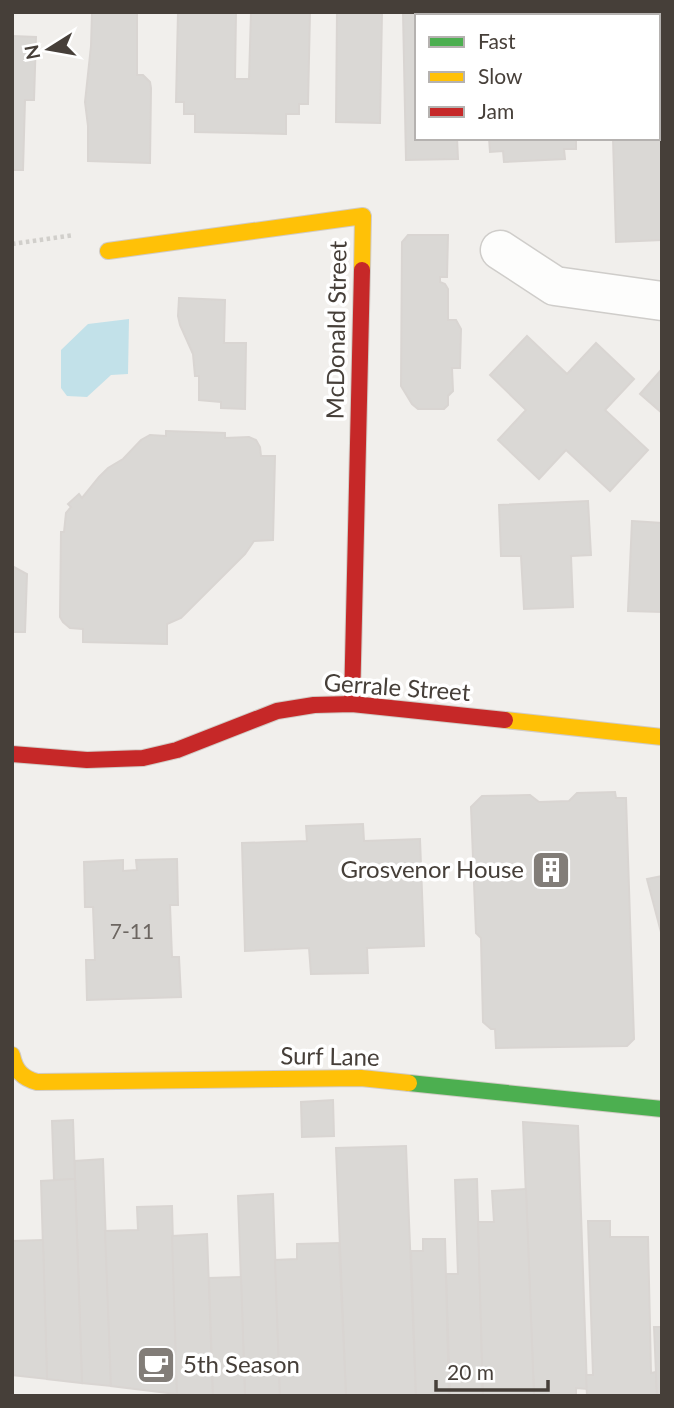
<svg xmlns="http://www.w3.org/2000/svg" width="674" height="1408" font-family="Lato,sans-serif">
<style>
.water{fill:#c2e1e9}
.building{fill:#dad8d5;stroke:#d9d5d2;stroke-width:2}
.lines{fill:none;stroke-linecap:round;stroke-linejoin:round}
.street-casing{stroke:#cfcdca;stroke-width:41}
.fast-casing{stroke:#d1cbc5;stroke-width:18}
.slow-casing{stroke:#d1cbc5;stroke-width:18}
.jam-casing{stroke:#d1cbc5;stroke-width:18}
.path{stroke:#d1cfcb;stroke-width:4.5;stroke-dasharray:3.5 3.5;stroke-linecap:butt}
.street{stroke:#fdfdfc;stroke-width:38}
.fast{stroke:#4caf50;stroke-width:16}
.slow{stroke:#ffc107;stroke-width:16}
.jam{stroke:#c62828;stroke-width:16}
.labels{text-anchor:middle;stroke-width:7;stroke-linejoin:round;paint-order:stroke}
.number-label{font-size:21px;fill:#6c6661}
.street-label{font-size:24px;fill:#463f39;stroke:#fff}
.poi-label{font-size:24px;fill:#463f39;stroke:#fff;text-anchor:end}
</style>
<rect width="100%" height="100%" fill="#f1efec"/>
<path class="water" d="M129 319 128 374 111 375 87 397 67 396 61 388V350L88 324Z"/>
<g class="building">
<path d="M92 12H137V75H143L150 82 151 88 150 163 88 161V126L85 102 91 46Z"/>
<path d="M178 12H236L235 79H249L251 12H310L308 104H299V114H286V134L195 132V114H184V102H176Z"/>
<path d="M337 12H382L380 123 336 122Z"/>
<path d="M403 12H455V16H417V138H457L458 159 406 160Z"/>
<path d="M12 36 36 37 34 100H25L23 170H12Z"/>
<path d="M658 106H662V240L616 242 613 138H658Z"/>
<path d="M489 138H576V149H564L565 159 504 162 503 151 490 152Z"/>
<path d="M408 235H448L447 277H440V282L445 284 448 289V320H456L461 329 460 368H452L453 391 448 396V405L444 409H418L412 404 401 386 402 242Z"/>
<path d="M179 298 225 300 224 343H246L245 409 221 408V402L199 400V376H195L193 354 180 325 178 316Z"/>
<path d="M527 336 567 374 596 343 634 379 605 410 648 450 610 491 566 450 539 479 498 440 526 410 490 375Z"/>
<path d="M662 369V413L640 394Z"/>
<path d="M166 431 225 433V438L249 437 256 440 260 447 261 456H275L273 540 254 541 245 554 181 618 167 624V644L83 642V629L70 628 63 622 60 617 61 532H64L66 513 71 507 68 504 79 494 82 498 99 477 108 468 123 459 141 440 150 435 166 436Z"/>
<path d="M588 501 591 555 571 556 573 607 524 609 521 556H501L499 505Z"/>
<path d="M632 521 662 523V612L628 611Z"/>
<path d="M12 566 27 574 25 632H12Z"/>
<path d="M615 792 616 798H626L634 1039 627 1046 496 1048 495 1029H491L483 1022 481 938 476 933 471 807 482 796 530 795 539 802 569 801 577 793Z"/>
<path d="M363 824 364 841 420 839 424 946 367 948 368 973 311 974 309 948 245 951 242 843 307 841 306 826Z"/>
<path d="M177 859 178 905H170L172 957H179L181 997 87 1000 86 960H95L93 907H85L84 862 123 860V871L137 870 136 860Z"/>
<path d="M662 876V936L647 879Z"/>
<path d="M333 1100 334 1136 302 1137 301 1102Z"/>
<path d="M73 1120 75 1179 54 1180 52 1121Z"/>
<path d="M523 1122 578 1126 587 1389 576 1388V1396H534Z"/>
<path d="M406 1146 416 1396H346L336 1148Z"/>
<path d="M103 1159 111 1386 82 1383 75 1179V1161Z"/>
<path d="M75 1179 82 1383 47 1379 41 1181Z"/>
<path d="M477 1179 483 1396H450L446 1274H458L455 1180Z"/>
<path d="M526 1189 534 1396H483L478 1222H494L492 1191Z"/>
<path d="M273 1194 280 1396H245L238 1196Z"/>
<path d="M172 1206 177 1394 111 1386 105 1231 138 1230 137 1207Z"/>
<path d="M588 1221H610V1237H648L651 1373 656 1372 657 1396H587L586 1375H593Z"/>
<path d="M207 1234 213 1396 177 1394 172 1236Z"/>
<path d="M423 1239H445L449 1396H416L411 1251H423Z"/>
<path d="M43 1240 47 1379 12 1375V1241Z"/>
<path d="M339 1243 346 1396H280L275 1260 297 1259V1244Z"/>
<path d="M241 1277 245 1396H213L209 1278Z"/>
<path d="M654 1327H662V1396H657Z"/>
</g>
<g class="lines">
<g class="street-casing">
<path id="street" d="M500 250 555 286 662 301"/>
</g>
<g class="fast-casing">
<path id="fast" d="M409 1083 662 1109"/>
</g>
<g class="slow-casing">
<g id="slow">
<path d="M108 251 363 216 362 270"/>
<path d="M505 720 662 737"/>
<path d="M12 1055C15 1070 22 1078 37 1082L361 1078 409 1083"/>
</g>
</g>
<g class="jam-casing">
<g id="jam">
<path d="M352 704 362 270"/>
<path d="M12 754 87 760 143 758 177 750 277 711 314 705 352 704 505 720"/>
</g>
</g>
<path class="path" d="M12 244 74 235"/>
<use href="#street" class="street"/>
<use href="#fast" class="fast"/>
<use href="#slow" class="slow"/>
<use href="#jam" class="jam"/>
</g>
<defs>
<g id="building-square" transform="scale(2.0125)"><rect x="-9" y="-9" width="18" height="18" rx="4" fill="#827d78" stroke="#fff"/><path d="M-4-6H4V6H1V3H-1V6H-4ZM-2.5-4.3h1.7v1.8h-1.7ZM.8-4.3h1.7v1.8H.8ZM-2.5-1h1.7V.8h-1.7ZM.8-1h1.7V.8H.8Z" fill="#fff"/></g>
<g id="cafe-square" transform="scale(2.0125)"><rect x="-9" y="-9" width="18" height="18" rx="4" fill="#827d78" stroke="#fff"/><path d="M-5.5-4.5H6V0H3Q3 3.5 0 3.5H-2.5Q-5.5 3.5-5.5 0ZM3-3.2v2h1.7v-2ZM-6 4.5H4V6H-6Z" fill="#fff"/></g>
</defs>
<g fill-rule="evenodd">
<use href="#building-square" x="551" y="870"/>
<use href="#cafe-square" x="156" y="1365"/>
</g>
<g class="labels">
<g class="number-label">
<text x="132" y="939">7-11</text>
</g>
<g class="street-label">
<text transform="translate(337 330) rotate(-89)" y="8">McDonald Street</text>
<text transform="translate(397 688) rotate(4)" y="8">Gerrale Street</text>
<text transform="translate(330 1057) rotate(1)" y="8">Surf Lane</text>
</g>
<g class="poi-label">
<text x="524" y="878">Grosvenor House</text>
<text x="183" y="1373" text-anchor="start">5th Season</text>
</g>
</g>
<rect width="674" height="1408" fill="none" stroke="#463f39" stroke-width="28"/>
<rect x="415" y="14" width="245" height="126" fill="#ffffff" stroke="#b5b2b0" stroke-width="2"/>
<rect x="429" y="37" width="35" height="10" fill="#4caf50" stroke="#b5b2b0" stroke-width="2"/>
<text x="478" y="49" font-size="21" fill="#463f39">Fast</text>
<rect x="429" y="72" width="35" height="10" fill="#ffc107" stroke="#b5b2b0" stroke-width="2"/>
<text x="478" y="84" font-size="21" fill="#463f39">Slow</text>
<rect x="429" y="107" width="35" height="10" fill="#c62828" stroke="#b5b2b0" stroke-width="2"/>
<text x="478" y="119" font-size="21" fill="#463f39">Jam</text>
<g transform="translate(49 49) rotate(259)" stroke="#ffffff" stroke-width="5" paint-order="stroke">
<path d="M0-5L12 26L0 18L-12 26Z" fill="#463f39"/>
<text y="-10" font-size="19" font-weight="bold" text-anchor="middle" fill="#463f39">N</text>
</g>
<path d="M436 1380v10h112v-10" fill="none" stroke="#463f39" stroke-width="3.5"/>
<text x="447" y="1380" font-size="21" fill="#463f39" stroke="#ffffff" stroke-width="5" paint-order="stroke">20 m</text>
</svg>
